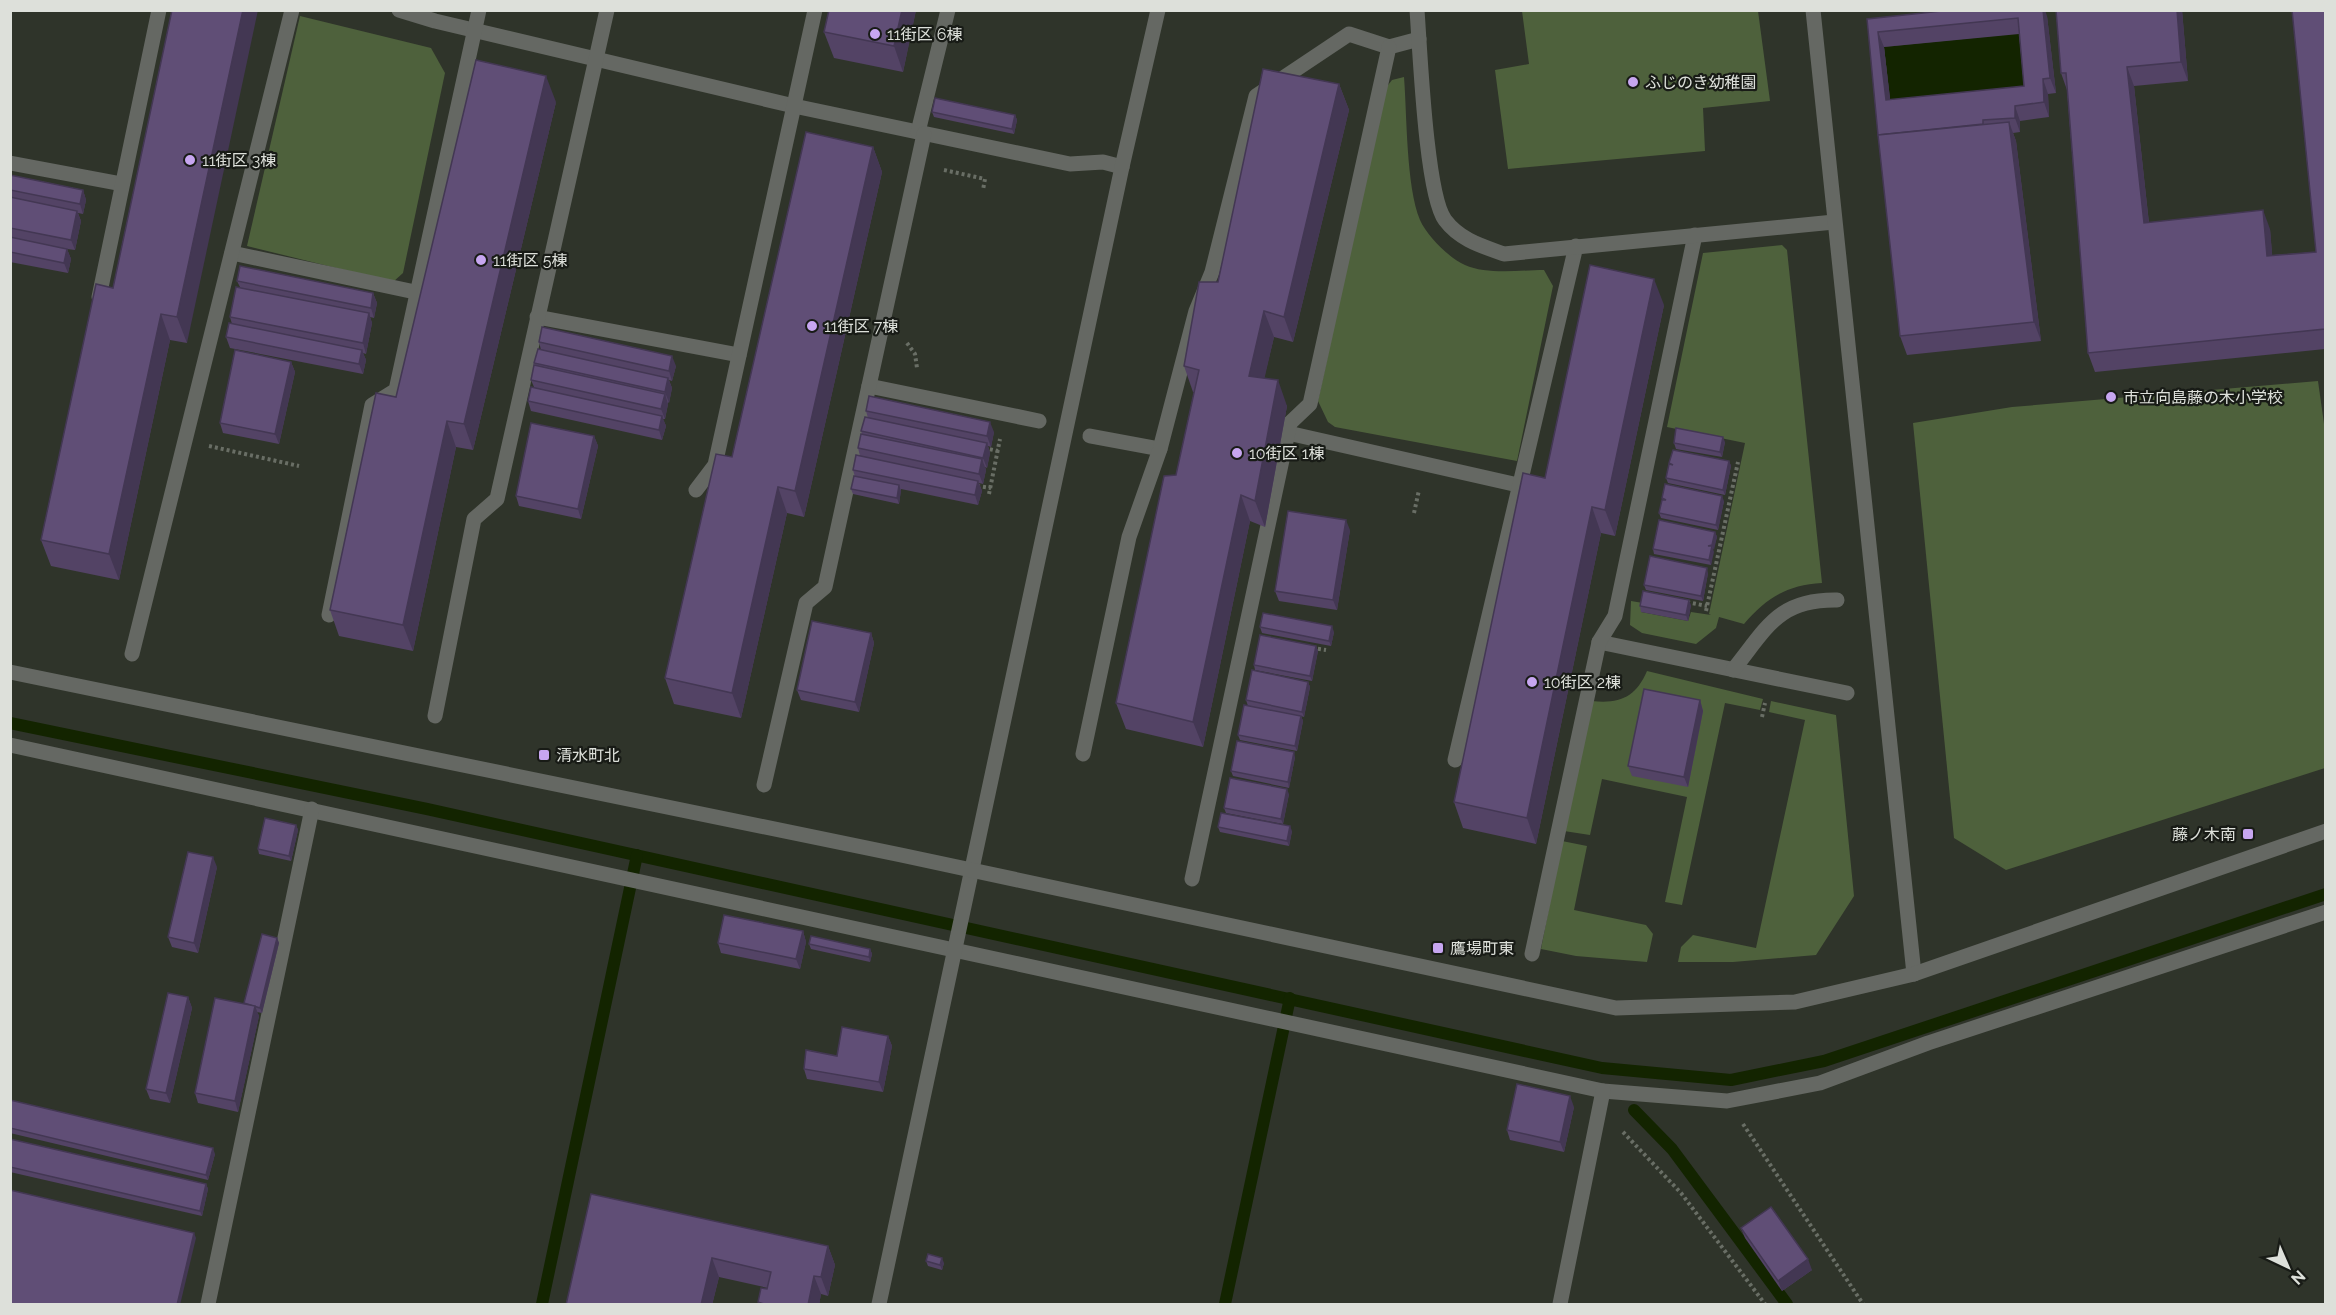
<svg xmlns="http://www.w3.org/2000/svg" width="2336" height="1315" font-family="Raleway,'Noto Sans JP',sans-serif">
<style>
.green{fill:#4e613c}
.water{fill:#132400}
.lines{fill:none;stroke-linecap:round;stroke-linejoin:round}
.stream{stroke:#132400;stroke-width:12}
.path{stroke:#696e65;stroke-width:4;stroke-dasharray:3 3;stroke-linecap:butt}
.service{stroke:#656863;stroke-width:15}
.minor{stroke:#656863;stroke-width:15}
.tertiary{stroke:#656863;stroke-width:15}
.wall{fill:#534365;fill-rule:evenodd}
.shaded-wall{fill:#433753}
.building{fill:#604e76;stroke:#433753;stroke-width:1.5;fill-rule:evenodd}
.poi-dot{fill:#c7a6f0;stroke:#181b16;stroke-width:2}
.labels{text-anchor:middle;stroke-width:4.5;stroke-linejoin:round;paint-order:stroke}
.poi-label{font-size:16px;fill:#dde0da;stroke:#181b16;text-anchor:start}
</style>
<rect width="100%" height="100%" fill="#2f342a"/>
<g class="green">
<path d="M1522 11H1758L1770 101 1703 108 1705 151 1508 169 1495 70 1529 64Z"/>
<path d="M300 16 431 48 445 73 403 273 393 282 247 246Z"/>
<path d="M1404 77C1407 115 1406 186 1420 220 1427 236 1449 258 1465 265 1487 275 1520 270 1544 270L1553 286 1517 461 1335 427 1328 422 1318 401 1385 89 1392 80Z"/>
<path d="M1782 245 1787 250 1822 583C1787 585 1766 598 1744 624L1719 617 1716 628 1696 644 1642 633 1630 625 1631 601 1643 603 1641 612 1688 621 1691 612 1711 615 1709 614 1745 443 1667 427 1703 253Z"/>
<path d="M2318 381 2326 438 2325 768 2006 870 1954 838 1913 423 2012 407Z"/>
<path d="M1647 671 1763 699 1760 710 1725 703 1682 905 1665 902 1687 797 1602 779 1590 835 1564 831 1592 701C1620 704 1636 697 1647 671Z"/>
<path d="M1771 701 1836 715 1854 896 1816 955 1733 962H1678L1681 947 1693 935 1756 948 1805 720 1769 712Z"/>
<path d="M1562 841 1587 846 1574 910 1646 925 1653 934 1647 962 1576 956 1541 949Z"/>
</g>
<path class="water" d="M2023 33 2029 101 1892 115 1884 47Z"/>
<g class="lines">
<g class="stream">
<path d="M10 723 427 809 1602 1068 1731 1080 1824 1061 2326 894"/>
<path d="M1634 1110 1672 1149 1787 1304"/>
<path d="M542 1304 637 855"/>
<path d="M1225 1304 1290 998"/>
</g>
<g class="path">
<path d="M944 170 985 179 983 190"/>
<path d="M907 343 915 354 917 368"/>
<path d="M209 446 299 466"/>
<path d="M984 448 998 451"/>
<path d="M977 486 991 488"/>
<path d="M989 494 1000 439"/>
<path d="M1414 513 1419 490"/>
<path d="M1687 602 1707 606"/>
<path d="M1706 611 1738 462"/>
<path d="M1312 648 1326 650"/>
<path d="M1762 717 1765 703"/>
<path d="M1743 1124 1863 1304"/>
<path d="M1623 1132 1681 1193 1765 1304"/>
</g>
<g class="service">
<path d="M399 10 435 21 794 106 1070 164 1103 162 1122 167"/>
<path d="M918 132 948 10"/>
<path d="M10 163 122 184"/>
<path d="M232 253 415 292"/>
<path d="M99 297 159 10"/>
<path d="M537 317 739 355"/>
<path d="M869 386 1039 421"/>
<path d="M1288 433 1518 485"/>
<path d="M1090 436 1160 449"/>
<path d="M696 490 715 465 815 10"/>
<path d="M329 615 372 405 396 390 479 10"/>
<path d="M1599 642 1847 693"/>
<path d="M132 654 292 10"/>
<path d="M1733 670C1767 628 1778 599 1837 600"/>
<path d="M435 716 474 519 497 499 607 10"/>
<path d="M1083 754 1129 537 1160 449 1196 311 1212 272 1256 96 1349 34 1389 47 1419 39"/>
<path d="M1455 760 1576 246"/>
<path d="M764 785 806 603 825 587 924 134"/>
<path d="M1192 879 1290 423 1310 404 1389 47"/>
<path d="M1532 954 1599 642 1615 616 1695 235"/>
</g>
<g class="minor">
<path d="M1417 10C1420 50 1426 195 1445 220 1460 240 1482 246 1504 254L1834 222"/>
<path d="M10 745 1603 1091 1727 1101 1820 1083 1928 1043 2326 912"/>
<path d="M208 1304 312 809"/>
<path d="M879 1304 1122 167 1158 10"/>
<path d="M1560 1304 1603 1091"/>
</g>
<g class="tertiary">
<path d="M1813 10 1914 974"/>
<path d="M10 672 901 855 1616 1008 1795 1002 1914 974 2326 831"/>
</g>
</g>
<g class="wall">
<path d="M172 10 187 343 170 340 119 580 51 566 41 540 113 288Z"/>
<path d="M916 10 903 72 834 58 824 32Z"/>
<path d="M2056 10H2182L2188 81 2134 86 2149 223 2270 229 2272 255 2316 252 2325 10V349L2095 372 2088 353 2067 90 2061 73Z"/>
<path d="M2047 16 2056 93 2048 94 2049 117 2020 121V132L2013 133 2016 141 2041 341 1907 355 1900 336 1867 19ZM2019 34 2024 86 1890 100 1884 47Z"/>
<path d="M1339 84 1349 110 1293 342 1274 337 1264 378 1287 406 1265 527 1250 521 1203 747 1126 729 1116 703 1176 475 1194 392H1193L1184 366 1218 282Z"/>
<path d="M556 102 473 450 456 447 413 651 339 636 330 610 396 397Z"/>
<path d="M932 112 1015 115 1017 120 1014 134 934 117Z"/>
<path d="M873 147 882 172 804 517 787 513 741 718 674 704 665 678Z"/>
<path d="M10 175 83 190 86 200 83 214 78 213 81 221 75 250 67 249 71 259 68 273 10 262Z"/>
<path d="M237 281 373 293 377 303 374 318 370 317 372 323 366 354 363 353 366 360 363 374 230 348 226 337 232 324 230 317 240 287Z"/>
<path d="M1664 305 1615 536 1601 533 1536 844 1463 828 1454 802 1545 478Z"/>
<path d="M539 342 676 366 672 381 669 380 672 388 669 403 668 402V404L665 419H663L666 426 662 440 531 411 528 401 534 387 531 380 535 366 534 363 541 350Z"/>
<path d="M291 362 295 372 279 444 223 433 220 423Z"/>
<path d="M866 411 994 432 991 447 988 446 990 453 987 468 985 467 986 470 983 484 979 483 982 491 978 505 901 489 899 504 853 494 851 489 855 477 853 470 860 456 858 448 862 434 861 431 868 418Z"/>
<path d="M594 436 598 446 581 519 519 506 516 496Z"/>
<path d="M1725 442 1722 457 1676 449 1674 443Z"/>
<path d="M1729 461 1731 466 1725 495 1668 483 1666 478 1669 463Z"/>
<path d="M1662 498 1724 501 1718 530 1661 518 1659 513 1663 500Z"/>
<path d="M1350 530 1337 610 1279 601 1275 591Z"/>
<path d="M1715 532 1717 537 1713 550 1711 565 1654 554 1653 549Z"/>
<path d="M1708 573 1703 601 1646 590 1644 585Z"/>
<path d="M1691 605 1688 621 1641 612 1640 606Z"/>
<path d="M1260 627 1334 632 1331 646 1262 633Z"/>
<path d="M871 633 874 643 859 712 801 700 797 690Z"/>
<path d="M1316 646 1318 651 1312 681 1255 670 1254 665Z"/>
<path d="M1308 682 1310 687 1304 717 1301 716 1303 721 1297 751 1240 740 1238 735 1248 706 1246 700Z"/>
<path d="M1700 700 1703 711 1688 787 1632 776 1628 766Z"/>
<path d="M1295 757 1289 788 1233 776 1231 771Z"/>
<path d="M1289 794 1283 824 1226 813 1224 808Z"/>
<path d="M296 825 298 830 291 861 259 854 258 849Z"/>
<path d="M1218 827 1292 831 1289 846 1220 832Z"/>
<path d="M217 867 198 953 172 947 168 937Z"/>
<path d="M803 931 806 942 800 969 721 953 718 943Z"/>
<path d="M277 938 279 943 262 1013 257 1012 259 1016 238 1112 198 1103 195 1093 245 1004Z"/>
<path d="M809 944 870 949 872 954 870 962 811 949Z"/>
<path d="M188 997 192 1008 170 1103 150 1099 146 1089Z"/>
<path d="M888 1036 892 1046 883 1092 807 1079 804 1069Z"/>
<path d="M10 1100 215 1154 208 1180 10 1133Z"/>
<path d="M1574 1107 1564 1152 1510 1140 1507 1130Z"/>
<path d="M10 1139 206 1184 208 1189 202 1216 10 1172Z"/>
<path d="M591 1194 828 1246 835 1265 828 1296 821 1294 819 1305H759L758 1302 768 1288 719 1277 712 1305H566Z"/>
<path d="M1741 1228 1812 1270 1782 1291 1745 1238Z"/>
<path d="M926 1261 944 1263 942 1270 928 1266Z"/>
</g>
<g class="shaded-wall">
<path d="M243 10H258L187 343 177 317Z"/>
<path d="M902 10H916L903 72 894 46Z"/>
<path d="M2043 10H2045L2047 16 2056 93 2050 78Z"/>
<path d="M2177 10H2182L2188 81 2181 62Z"/>
<path d="M1878 32 1884 47 1892 115 1886 100Z"/>
<path d="M2127 67 2134 86 2151 242 2144 223Z"/>
<path d="M546 76 556 102 473 450 464 424Z"/>
<path d="M2043 79 2048 94 2049 117 2044 102Z"/>
<path d="M1339 84 1349 110 1293 342 1284 317Z"/>
<path d="M2015 106 2020 121V132L2015 118Z"/>
<path d="M1015 115 1017 120 1014 134 1012 129Z"/>
<path d="M2009 122 2016 141 2041 341 2034 322Z"/>
<path d="M873 147 882 172 804 517 795 491Z"/>
<path d="M83 190 86 200 83 214 80 204Z"/>
<path d="M2263 210 2270 229 2274 275 2267 256Z"/>
<path d="M77 211 81 221 75 250 71 240Z"/>
<path d="M67 249 71 259 68 273 64 263Z"/>
<path d="M1654 279 1664 305 1615 536 1605 510Z"/>
<path d="M373 293 377 303 374 318 371 308Z"/>
<path d="M1264 311 1274 337 1259 402 1249 376Z"/>
<path d="M369 313 372 323 366 354 363 343Z"/>
<path d="M161 314 170 340 119 580 109 554Z"/>
<path d="M362 350 366 360 363 374 359 364Z"/>
<path d="M672 356 676 366 672 381 669 371Z"/>
<path d="M291 362 295 372 279 444 275 434Z"/>
<path d="M668 378 672 388 669 403 665 392Z"/>
<path d="M1278 380 1287 406 1265 527 1255 501Z"/>
<path d="M665 394 668 404 665 419 661 409Z"/>
<path d="M662 416 666 426 662 440 659 430Z"/>
<path d="M447 421 456 447 413 651 403 625Z"/>
<path d="M990 422 994 432 991 447 987 436Z"/>
<path d="M594 436 598 446 581 519 578 509Z"/>
<path d="M1723 437 1725 442 1722 457 1720 452Z"/>
<path d="M987 443 990 453 987 468 983 458Z"/>
<path d="M982 459 986 470 983 484 979 474Z"/>
<path d="M1729 461 1731 466 1725 495 1723 490Z"/>
<path d="M978 481 982 491 978 505 975 495Z"/>
<path d="M899 485 901 491 899 504 897 498Z"/>
<path d="M778 487 787 513 741 718 732 693Z"/>
<path d="M1241 495 1250 521 1203 747 1193 722Z"/>
<path d="M1722 496 1724 501 1718 530 1716 525Z"/>
<path d="M1592 507 1601 533 1536 844 1527 818Z"/>
<path d="M1346 520 1350 530 1337 610 1333 600Z"/>
<path d="M1715 532 1717 537 1714 550 1712 545Z"/>
<path d="M1712 546 1714 552 1711 565 1709 560Z"/>
<path d="M1707 568 1708 573 1703 601 1701 596Z"/>
<path d="M1689 600 1691 605 1688 621 1686 615Z"/>
<path d="M1332 626 1334 632 1331 646 1329 641Z"/>
<path d="M871 633 874 643 859 712 855 702Z"/>
<path d="M1316 646 1318 651 1312 681 1310 676Z"/>
<path d="M1308 682 1310 687 1304 717 1302 712Z"/>
<path d="M1700 700 1703 711 1688 787 1684 777Z"/>
<path d="M1301 716 1303 721 1297 751 1295 746Z"/>
<path d="M1294 752 1295 757 1289 788 1288 782Z"/>
<path d="M1287 789 1289 794 1283 824 1281 819Z"/>
<path d="M296 825 298 830 291 861 289 856Z"/>
<path d="M1290 826 1292 831 1289 846 1287 841Z"/>
<path d="M213 857 217 867 198 953 194 943Z"/>
<path d="M803 931 806 942 800 969 796 959Z"/>
<path d="M277 938 279 943 262 1013 260 1008Z"/>
<path d="M870 949 872 954 870 962 869 957Z"/>
<path d="M188 997 192 1008 170 1103 166 1093Z"/>
<path d="M255 1006 259 1016 238 1112 235 1101Z"/>
<path d="M888 1036 892 1046 883 1092 879 1082Z"/>
<path d="M1570 1096 1574 1107 1564 1152 1560 1142Z"/>
<path d="M213 1148 215 1154 208 1180 206 1175Z"/>
<path d="M206 1184 208 1189 202 1216 200 1211Z"/>
<path d="M194 1233 196 1238 180 1305H177Z"/>
<path d="M828 1246 835 1265 828 1296 821 1277Z"/>
<path d="M712 1258 719 1277 712 1305H701Z"/>
<path d="M942 1258 944 1263 942 1270 940 1265Z"/>
<path d="M1808 1259 1812 1270 1782 1291 1778 1281Z"/>
<path d="M814 1276 821 1294 819 1305H808Z"/>
</g>
<g class="building">
<path d="M172 10H243L177 317 161 314 109 554 41 540 96 284 113 288Z"/>
<path d="M829 10H902L894 46 824 32Z"/>
<path d="M1951 10H2043L2050 78 2043 79 2044 102 2015 106V118L1983 120V124L1878 135 1867 19ZM2018 18 2024 86 1886 100 1878 32Z"/>
<path d="M2056 10H2177L2181 62 2127 67 2144 223 2263 210 2267 256 2316 252 2292 10H2325V329L2088 353 2066 73H2061Z"/>
<path d="M476 60 546 76 464 424 447 421 403 625 330 610 376 393 396 397Z"/>
<path d="M1263 69 1339 84 1284 317 1264 311 1249 376 1278 380 1255 501 1241 495 1193 722 1116 703 1164 476 1176 475 1199 370 1184 366 1199 282H1218Z"/>
<path d="M935 98 1015 115 1012 129 932 112Z"/>
<path d="M2009 122 2034 322 1900 336 1878 135Z"/>
<path d="M806 132 873 147 795 491 778 487 732 693 665 678 716 454 732 457Z"/>
<path d="M10 175 83 190 80 204 10 190Z"/>
<path d="M10 197 77 211 71 240 10 228Z"/>
<path d="M10 237 67 249 64 263 10 252Z"/>
<path d="M1590 265 1654 279 1605 510 1592 507 1527 818 1454 802 1523 473 1545 478Z"/>
<path d="M240 266 373 293 371 308 237 281Z"/>
<path d="M236 287 369 313 363 343 230 317Z"/>
<path d="M229 323 362 350 359 364 226 337Z"/>
<path d="M542 327 672 356 669 371 539 342Z"/>
<path d="M538 349 668 378 665 392 534 363Z"/>
<path d="M235 350 291 362 275 434 220 423Z"/>
<path d="M534 365 665 394 661 409 531 380Z"/>
<path d="M531 387 662 416 659 430 528 401Z"/>
<path d="M869 396 990 422 987 436 866 411Z"/>
<path d="M865 417 987 443 983 458 861 431Z"/>
<path d="M531 423 594 436 578 509 516 496Z"/>
<path d="M1676 428 1723 437 1720 452 1674 443Z"/>
<path d="M861 434 982 459 979 474 858 448Z"/>
<path d="M1673 450 1729 461 1723 490 1666 478 1669 464 1673 465 1669 463Z"/>
<path d="M856 455 978 481 975 495 853 470Z"/>
<path d="M854 476 899 485 897 498 851 489Z"/>
<path d="M1665 484 1722 496 1716 525 1659 513 1662 500H1666L1662 498Z"/>
<path d="M1288 511 1346 520 1333 600 1275 591Z"/>
<path d="M1659 520 1715 532 1712 545 1708 546H1712L1709 560 1653 549Z"/>
<path d="M1650 556 1707 568 1701 596 1644 585Z"/>
<path d="M1643 591 1689 600 1686 615 1640 606Z"/>
<path d="M1263 613 1332 626 1329 641 1260 627Z"/>
<path d="M812 621 871 633 855 702 797 690Z"/>
<path d="M1260 635 1316 646 1310 676 1254 665Z"/>
<path d="M1252 670 1308 682 1302 712 1246 700Z"/>
<path d="M1644 689 1700 700 1684 777 1628 766Z"/>
<path d="M1244 705 1301 716 1295 746 1238 735Z"/>
<path d="M1237 741 1294 752 1288 782 1231 771Z"/>
<path d="M1230 778 1287 789 1281 819 1224 808Z"/>
<path d="M1221 813 1290 826 1287 841 1218 827Z"/>
<path d="M265 818 296 825 289 856 258 849Z"/>
<path d="M188 852 213 857 194 943 168 937Z"/>
<path d="M724 915 803 931 796 959 718 943Z"/>
<path d="M262 934 277 938 260 1008 244 1003Z"/>
<path d="M811 936 870 949 869 957 809 944Z"/>
<path d="M168 993 188 997 166 1093 146 1089Z"/>
<path d="M215 998 255 1006 235 1101 195 1093Z"/>
<path d="M842 1027 888 1036 879 1082 804 1069 806 1050 837 1056Z"/>
<path d="M1517 1084 1570 1096 1560 1142 1507 1130Z"/>
<path d="M10 1100 213 1148 206 1175 10 1128Z"/>
<path d="M10 1139 206 1184 200 1211 10 1167Z"/>
<path d="M10 1190 194 1233 177 1305H10Z"/>
<path d="M591 1194 828 1246 821 1277 814 1276 808 1305H767L758 1302 761 1288 767 1289 771 1272 712 1258 701 1305H566Z"/>
<path d="M1771 1207 1808 1259 1778 1281 1741 1228Z"/>
<path d="M928 1254 942 1258 940 1265 926 1261Z"/>
</g>
<g class="poi-dot">
<circle cx="875" cy="34" r="6"/>
<circle cx="1633" cy="82" r="6"/>
<circle cx="190" cy="160" r="6"/>
<circle cx="481" cy="260" r="6"/>
<circle cx="812" cy="326" r="6"/>
<circle cx="2111" cy="397" r="6"/>
<circle cx="1237" cy="453" r="6"/>
<circle cx="1532" cy="682" r="6"/>
<rect x="538" y="749" width="12" height="12" rx="3"/>
<rect x="2242" y="828" width="12" height="12" rx="3"/>
<rect x="1432" y="942" width="12" height="12" rx="3"/>
</g>
<g class="labels">
<g class="poi-label">
<text x="887" y="40">11街区 6棟</text>
<text x="1645" y="88">ふじのき幼稚園</text>
<text x="202" y="166">11街区 3棟</text>
<text x="493" y="266">11街区 5棟</text>
<text x="824" y="332">11街区 7棟</text>
<text x="2123" y="403">市立向島藤の木小学校</text>
<text x="1249" y="459">10街区 1棟</text>
<text x="1544" y="688">10街区 2棟</text>
<text x="556" y="761">清水町北</text>
<text x="2236" y="840" text-anchor="end">藤ノ木南</text>
<text x="1450" y="954">鷹場町東</text>
</g>
</g>
<rect width="2336" height="1315" fill="none" stroke="#dde0da" stroke-width="24"/>
<g transform="translate(2288 1267) rotate(136)" stroke="#181b16" stroke-width="4.5" paint-order="stroke">
<path d="M0-4.5L10 22L0 15L-10 22Z" fill="#dde0da"/>
<text y="-9" font-size="16" font-weight="bold" text-anchor="middle" fill="#dde0da">N</text>
</g>
</svg>
